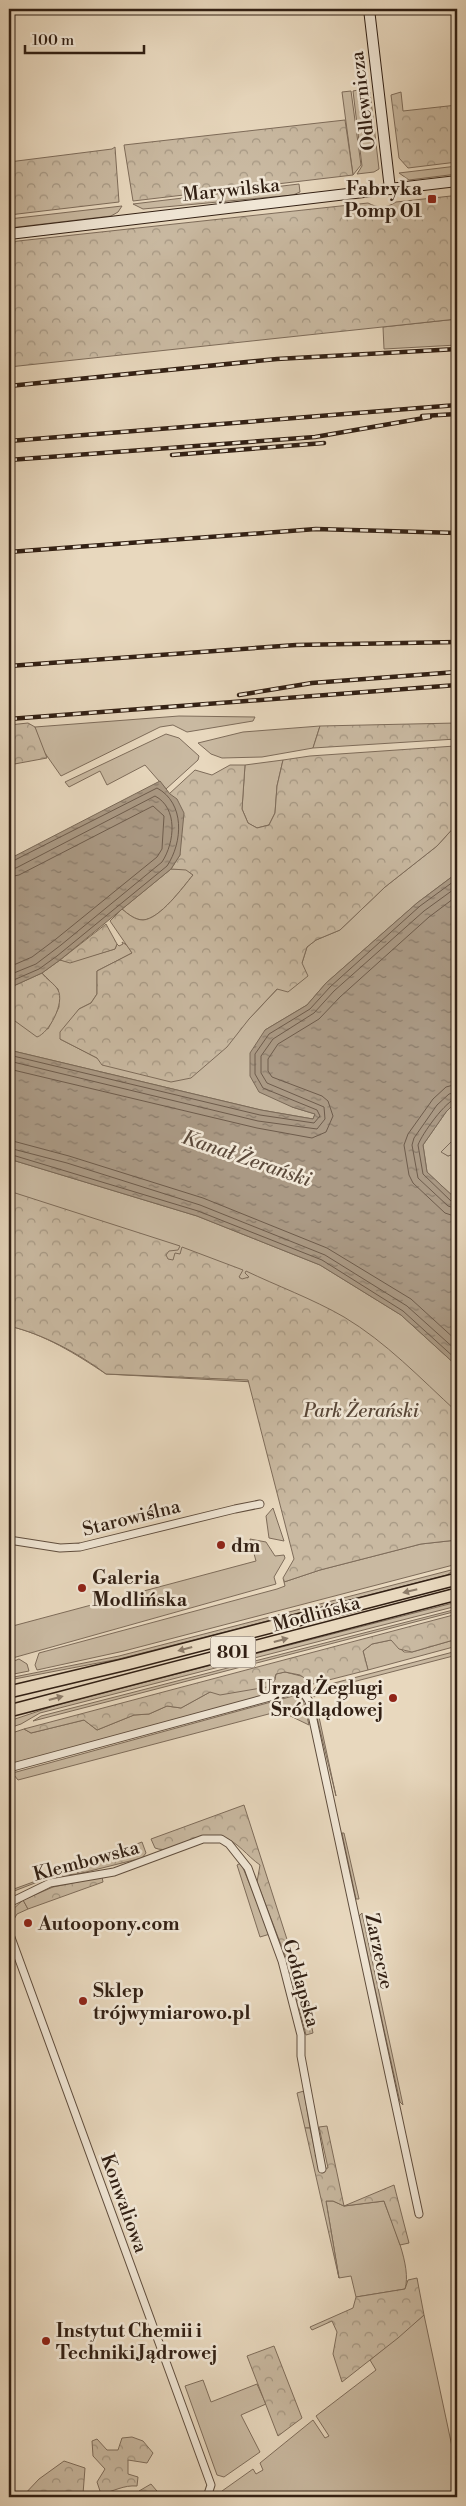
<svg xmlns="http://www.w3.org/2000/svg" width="466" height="2506" font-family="'Libre Bodoni',serif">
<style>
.green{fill:#c9b9a1;stroke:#7e6c5a}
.forest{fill:url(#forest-crowns);stroke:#7e6c5a}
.water{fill:url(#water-ripples);stroke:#7a6957}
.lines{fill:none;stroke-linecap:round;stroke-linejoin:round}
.shore{stroke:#6e5c4c;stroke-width:1}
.street-casing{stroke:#604e3e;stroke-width:9}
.secondary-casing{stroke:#322014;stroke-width:12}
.primary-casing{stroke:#322014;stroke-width:14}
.street{stroke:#f0e6d5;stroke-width:7}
.secondary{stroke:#f0e6d5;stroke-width:10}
.primary{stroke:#e8d8be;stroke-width:11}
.rail-casing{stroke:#322014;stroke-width:4.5}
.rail{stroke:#f0e6d5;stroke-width:2.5;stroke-dasharray:8;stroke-linecap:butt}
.oneway{fill:#8d7c69}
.poi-dot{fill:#8f2418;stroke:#f0e6d5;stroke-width:2}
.labels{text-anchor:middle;stroke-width:5;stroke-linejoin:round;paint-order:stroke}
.shield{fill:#f0e6d5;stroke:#6b5b4e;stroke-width:1}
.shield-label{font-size:18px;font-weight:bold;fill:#322014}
.street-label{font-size:19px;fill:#322014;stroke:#f0e6d5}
.poi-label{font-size:19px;font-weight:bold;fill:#322014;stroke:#f0e6d5;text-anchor:start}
.park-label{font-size:19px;font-style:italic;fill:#584637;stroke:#f0e6d5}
.water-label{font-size:20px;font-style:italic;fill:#5c4a3b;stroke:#f0e6d5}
</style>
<defs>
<pattern id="forest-crowns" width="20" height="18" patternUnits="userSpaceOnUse" patternTransform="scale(1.25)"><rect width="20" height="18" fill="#c9b9a1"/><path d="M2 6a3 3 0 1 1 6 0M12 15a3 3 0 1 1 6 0" fill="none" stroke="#a49682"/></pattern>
<pattern id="water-ripples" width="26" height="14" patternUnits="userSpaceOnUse" patternTransform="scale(1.25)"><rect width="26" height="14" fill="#aa9984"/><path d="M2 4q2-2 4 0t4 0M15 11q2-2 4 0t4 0" fill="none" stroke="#8b7c6b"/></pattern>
</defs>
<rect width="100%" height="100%" fill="#e8d8be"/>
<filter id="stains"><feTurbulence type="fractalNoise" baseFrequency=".004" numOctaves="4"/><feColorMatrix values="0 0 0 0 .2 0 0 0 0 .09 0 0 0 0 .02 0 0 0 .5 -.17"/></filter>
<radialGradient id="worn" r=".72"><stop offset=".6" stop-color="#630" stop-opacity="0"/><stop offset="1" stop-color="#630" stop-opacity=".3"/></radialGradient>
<g class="green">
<path d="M363 89 370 92 379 169 374 172 357 174 362 166 353 91Z"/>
<path d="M351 91 361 165 353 175 342 92Z"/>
<path d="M457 166V174L409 180 399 173Z"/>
<path d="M299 184 300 192 293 195 143 209 133 204Z"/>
<path d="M122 206 118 212 111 216 9 228V219Z"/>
<path d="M457 319V345L384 349 383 327Z"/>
<path d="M179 716 255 717 253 721 187 732 173 725 160 727 61 776 40 746 35 727Z"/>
<path d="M320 726 313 748 262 757 222 758 211 754 198 743 243 732Z"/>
<path d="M166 734 179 738 199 756 198 760 166 789 145 765 107 785 100 771 69 787 65 782Z"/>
<path d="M283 760 277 786 275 813 269 825 257 828 248 823 242 809 245 765Z"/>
<path d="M457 824V873L417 903 326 983 307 1005 265 1030 292 1107 315 1114 313 1119 261 1110 9 1050 11 1019 48 1029 59 1007 58 989 42 973 60 960 70 962 115 949 117 944 119 946 123 944 122 942 128 946 132 953 97 971V994L91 1003 79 1009 60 1039 97 1058 249 1019 302 963 307 947 316 940 340 930 385 887 437 846Z"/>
<path d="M171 869H186L193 875C183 887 160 919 143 920 135 920 128 914 122 909Z"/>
<path d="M457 1101V1136L442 1152 448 1156 457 1153V1200L427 1172 423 1145 446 1112Z"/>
<path d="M9 1159 197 1216 320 1265 401 1315 457 1366V1532L254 1382 106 1374C76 1354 44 1334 9 1326Z"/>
<path d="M273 1508 284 1541 269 1538 266 1516Z"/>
<path d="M250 1539 266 1542 275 1556 284 1555 285 1558 274 1577 276 1584 9 1659V1627L256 1561Z"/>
<path d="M457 1540V1564L124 1651 37 1670 35 1665 39 1653 277 1589 285 1586 284 1582 320 1570 421 1544Z"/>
<path d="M455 1569 447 1575 119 1659 9 1680V1678L119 1656Z"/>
<path d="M457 1602V1606L40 1713 21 1724 9 1728V1721L60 1704Z"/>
<path d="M457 1609V1611L33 1721 41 1716Z"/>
<path d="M457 1639V1646L368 1670 363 1651 372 1644 391 1640 404 1652H412Z"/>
<path d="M457 1651V1655L314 1692 315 1697 311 1694 315 1688Z"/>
<path d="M19 1659 27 1664 29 1671 9 1675V1663Z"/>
<path d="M285 1672 305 1677 313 1684 304 1689 292 1688 9 1765V1734L24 1729 31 1733 84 1720 97 1730 134 1715 149 1714 167 1706 181 1708 210 1692 275 1680 276 1674Z"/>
<path d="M293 1696 303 1699 309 1725 280 1711 18 1780 14 1775 9 1774Z"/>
<path d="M316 1703 336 1796 314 1705Z"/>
<path d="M342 1833H344L359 1899H356Z"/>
<path d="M241 1863 270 1934 260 1937 237 1865Z"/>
<path d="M77 1866 78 1874 53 1876 9 1893V1887L14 1889Z"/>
<path d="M23 1900 28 1909 17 1914 13 1921 10 1912Z"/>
<path d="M362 1913 403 2105 400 2102 359 1916Z"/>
<path d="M304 2091 310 2128H305L297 2093Z"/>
<path d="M326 2201H333L344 2206 384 2201C392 2224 412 2266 405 2289L356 2297 351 2276 339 2278Z"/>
<path d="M424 2315 457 2470V2497H223L225 2496 222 2491 253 2469 256 2474 263 2470 260 2463 313 2420 325 2438 329 2436 316 2416 376 2370 370 2360Z"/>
<path d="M203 2380 211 2402 257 2384 266 2404 241 2415 260 2452 224 2477 217 2475 185 2386Z"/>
</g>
<g class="forest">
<path d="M401 92 403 111 457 105V162L408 168 399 158 391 95Z"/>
<path d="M345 120 353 175 133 201 124 145Z"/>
<path d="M115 147 119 202 9 215V162L112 149Z"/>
<path d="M457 191V319L9 367V242L368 203C378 208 385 209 396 202L451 196Z"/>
<path d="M28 723 35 727 47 758 9 765V725Z"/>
<path d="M456 723V739L313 748 320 726Z"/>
<path d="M455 746 457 749V824L437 846 385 887 340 930 316 940 307 947 302 963 308 976 288 992 277 989 249 1019 227 1047 191 1078 171 1082 102 1065 97 1058 60 1039V1032L79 1009 91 1003 97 994V971L132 953 110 921 122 909C128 914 135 920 143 920 160 919 183 887 193 875L186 870 171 869 180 855 169 794 195 770 212 775 230 765H245L242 809 248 823 257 828 269 825 275 813 277 786 283 760 310 756Z"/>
<path d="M106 924 117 944 115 949 70 963 60 960Z"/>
<path d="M42 973C46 979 55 984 58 990 65 1003 49 1033 37 1037L15 1021H9V988Z"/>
<path d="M457 1136V1153L448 1156 441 1152Z"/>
<path d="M9 1191 180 1246 178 1250 169 1251 166 1255 168 1259 173 1260 175 1253 180 1254 182 1247 243 1270 239 1277 242 1279 249 1277 245 1273 246 1271C275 1285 313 1299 344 1317 386 1342 420 1378 457 1412V1540L421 1544 320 1570 284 1582 283 1578 294 1559 248 1380 106 1374C78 1353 43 1334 9 1326Z"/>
<path d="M457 1614V1639L412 1652 399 1649 391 1640 372 1644 363 1651 368 1670 313 1684 300 1675 285 1672 276 1674 273 1684 267 1687 220 1695 210 1692 181 1708 167 1706 149 1714 134 1715 97 1730 84 1720 31 1733 24 1729Z"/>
<path d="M244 1805 292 1955V1961L298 1960 313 2033 306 2035 286 1958 257 1882 260 1865C247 1856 238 1842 223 1837 198 1829 174 1856 155 1848L151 1839Z"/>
<path d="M142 1842 146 1853 142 1858 78 1874 77 1866Z"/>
<path d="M102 1877 103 1882 28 1909 23 1900 53 1887Z"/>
<path d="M327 2126 344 2206 394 2185 409 2243 400 2245 384 2201 344 2206 333 2201H326L339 2278 305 2128H310L319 2169 328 2168 319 2127Z"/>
<path d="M417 2278 424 2315 398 2338 342 2382 333 2354 337 2332 332 2321 312 2330 310 2327 353 2308 356 2297 405 2289 408 2280Z"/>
<path d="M274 2346 302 2418 278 2436 247 2356Z"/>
<path d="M132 2437 143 2441 153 2453 147 2463 128 2460V2474L138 2477 137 2486C123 2485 115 2491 101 2494L97 2482 105 2469 93 2456 92 2441 97 2439 107 2450H118L122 2438Z"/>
<path d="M64 2461 85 2468 83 2494 79 2497H22L39 2479Z"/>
<path d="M151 2484 162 2497H141L139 2491Z"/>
</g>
<g class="water">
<path d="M160 781 170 794 177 799 184 813 180 855 171 869 60 960 42 973 9 988V859Z"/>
<path d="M457 873V1101L446 1112 423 1145 427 1172 457 1200V1366L401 1315 320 1265 197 1216 9 1159V1050L261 1110 313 1119 315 1114 292 1107 259 1092 250 1076V1053L265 1030 307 1005 326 983 417 903Z"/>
</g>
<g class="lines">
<g class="shore">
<path d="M9 863 157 788C185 803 183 842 167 866L57 956 39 969 9 982"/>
<path d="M9 869 16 868 155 796C178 808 175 842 162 862L61 945 36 964 9 975"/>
<path d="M9 877 19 875 153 806 164 816 162 849 157 857 56 939 32 957 9 967"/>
<path d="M9 1055 260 1115 314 1123 320 1116 317 1110 263 1088 255 1074V1054L269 1034 310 1009 330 987 420 906 457 879"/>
<path d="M9 1061 258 1121 317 1129 325 1119 324 1107 267 1083 261 1073V1056L273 1039 314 1013 334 991 424 911 457 887"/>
<path d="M9 1069 257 1128 312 1138 326 1132 333 1116 328 1101 322 1096 272 1077 268 1071V1059L278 1044 319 1019 340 997 429 917 457 896"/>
<path d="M457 1084 446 1087 433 1099 408 1134 404 1145 409 1175 413 1183 445 1213 457 1217"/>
<path d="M457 1092 449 1094 437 1105 414 1138 412 1145 418 1178 448 1206 457 1209"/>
<path d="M457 1098C446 1100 422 1134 418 1145L423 1174 452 1202 457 1203"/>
<path d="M9 1140 69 1156 203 1198 327 1248 411 1299 457 1341"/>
<path d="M9 1148 67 1163 200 1205 325 1255 407 1306 457 1351"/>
<path d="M9 1154 198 1211 322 1260 403 1311 457 1360"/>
</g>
<g class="street-casing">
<g id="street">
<path d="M9 1540 60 1548 80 1547 235 1509 260 1504"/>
<path d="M9 1768 292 1691 305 1695 309 1701 419 2214"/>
<path d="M9 1903 50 1883 114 1872 203 1839H221L229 1844 248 1868 282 1961 301 2035V2056L322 2169"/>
<path d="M9 1932 211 2485 207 2497"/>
</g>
</g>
<g class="secondary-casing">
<g id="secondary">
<path d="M369 9 390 189"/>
<path d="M9 234 457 181"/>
</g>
</g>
<g class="primary-casing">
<g id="primary">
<path d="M9 1692 127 1664 457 1579"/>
<path d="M9 1711 457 1594"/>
</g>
</g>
<use href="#street" class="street"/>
<use href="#secondary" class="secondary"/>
<use href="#primary" class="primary"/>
<g class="rail-casing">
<g id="rail">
<path d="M9 386 277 359 457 349"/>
<path d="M422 416 457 414"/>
<path d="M9 441 457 405"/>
<path d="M172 455 324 443"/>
<path d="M9 460 315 437 430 417"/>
<path d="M9 552 316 529 457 533"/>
<path d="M9 666 296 645 457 642"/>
<path d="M239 695 312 683 457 672"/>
<path d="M9 719 457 685"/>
</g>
</g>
<use href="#rail" class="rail"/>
</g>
<defs><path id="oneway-solid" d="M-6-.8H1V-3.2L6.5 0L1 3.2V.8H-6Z" transform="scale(1.25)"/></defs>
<g class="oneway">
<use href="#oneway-solid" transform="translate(410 1591) rotate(166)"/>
<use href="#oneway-solid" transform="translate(281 1640) rotate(-15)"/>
<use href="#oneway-solid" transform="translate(185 1649) rotate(165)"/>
<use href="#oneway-solid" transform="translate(56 1698) rotate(-15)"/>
</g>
<g class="poi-dot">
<rect x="427" y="194" width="10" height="10" rx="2.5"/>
<circle cx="221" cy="1545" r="5"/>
<circle cx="82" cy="1588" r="5"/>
<circle cx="393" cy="1698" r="5"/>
<circle cx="28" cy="1923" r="5"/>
<circle cx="83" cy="2001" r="5"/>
<circle cx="46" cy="2341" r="5"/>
</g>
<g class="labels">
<rect class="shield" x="210.5" y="1636.5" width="45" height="31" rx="4"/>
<g class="shield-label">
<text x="233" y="1658">801</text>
</g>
<g class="street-label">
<text transform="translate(362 101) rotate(-97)" y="7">Odlewnicza</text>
<text transform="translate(231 189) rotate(-6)" y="7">Marywilska</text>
<text transform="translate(131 1517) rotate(-14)" y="7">Starowiślna</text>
<text transform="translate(316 1613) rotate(-15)" y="7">Modlińska</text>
<text transform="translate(86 1860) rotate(-15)" y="7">Klembowska</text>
<text transform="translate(380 1951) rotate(78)" y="7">Zarzecze</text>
<text transform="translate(302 1983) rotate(74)" y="7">Gołdapska</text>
<text transform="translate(125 2203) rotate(70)" y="7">Konwaliowa</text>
</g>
<g class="poi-label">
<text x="422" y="195" text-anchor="end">Fabryka<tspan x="422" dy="22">Pomp 01</tspan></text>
<text x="231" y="1552">dm</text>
<text x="92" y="1584">Galeria<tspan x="92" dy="22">Modlińska</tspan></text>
<text x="383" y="1694" text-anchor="end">Urząd Żeglugi<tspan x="383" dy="22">Śródlądowej</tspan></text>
<text x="38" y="1930">Autoopony.com</text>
<text x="93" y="1997">Sklep<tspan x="93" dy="22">trójwymiarowo.pl</tspan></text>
<text x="56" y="2337">Instytut Chemii i<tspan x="56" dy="22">Techniki Jądrowej</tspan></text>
</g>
<g class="park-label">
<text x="361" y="1417">Park Żerański</text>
</g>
<g class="water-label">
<text transform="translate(247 1158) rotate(19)" y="7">Kanał Żerański</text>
</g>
</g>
<rect width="466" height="2506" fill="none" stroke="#e8d8be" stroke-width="30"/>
<rect x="10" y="10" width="446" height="2486" fill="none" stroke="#322014" stroke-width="2.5"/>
<rect x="15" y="15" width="436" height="2476" fill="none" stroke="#322014"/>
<path d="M25 45v8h119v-8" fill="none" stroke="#322014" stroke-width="2.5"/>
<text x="32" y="45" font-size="15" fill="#322014" stroke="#f0e6d5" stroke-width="4" paint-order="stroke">100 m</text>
<rect width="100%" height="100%" filter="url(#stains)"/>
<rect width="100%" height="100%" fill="url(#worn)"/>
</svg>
